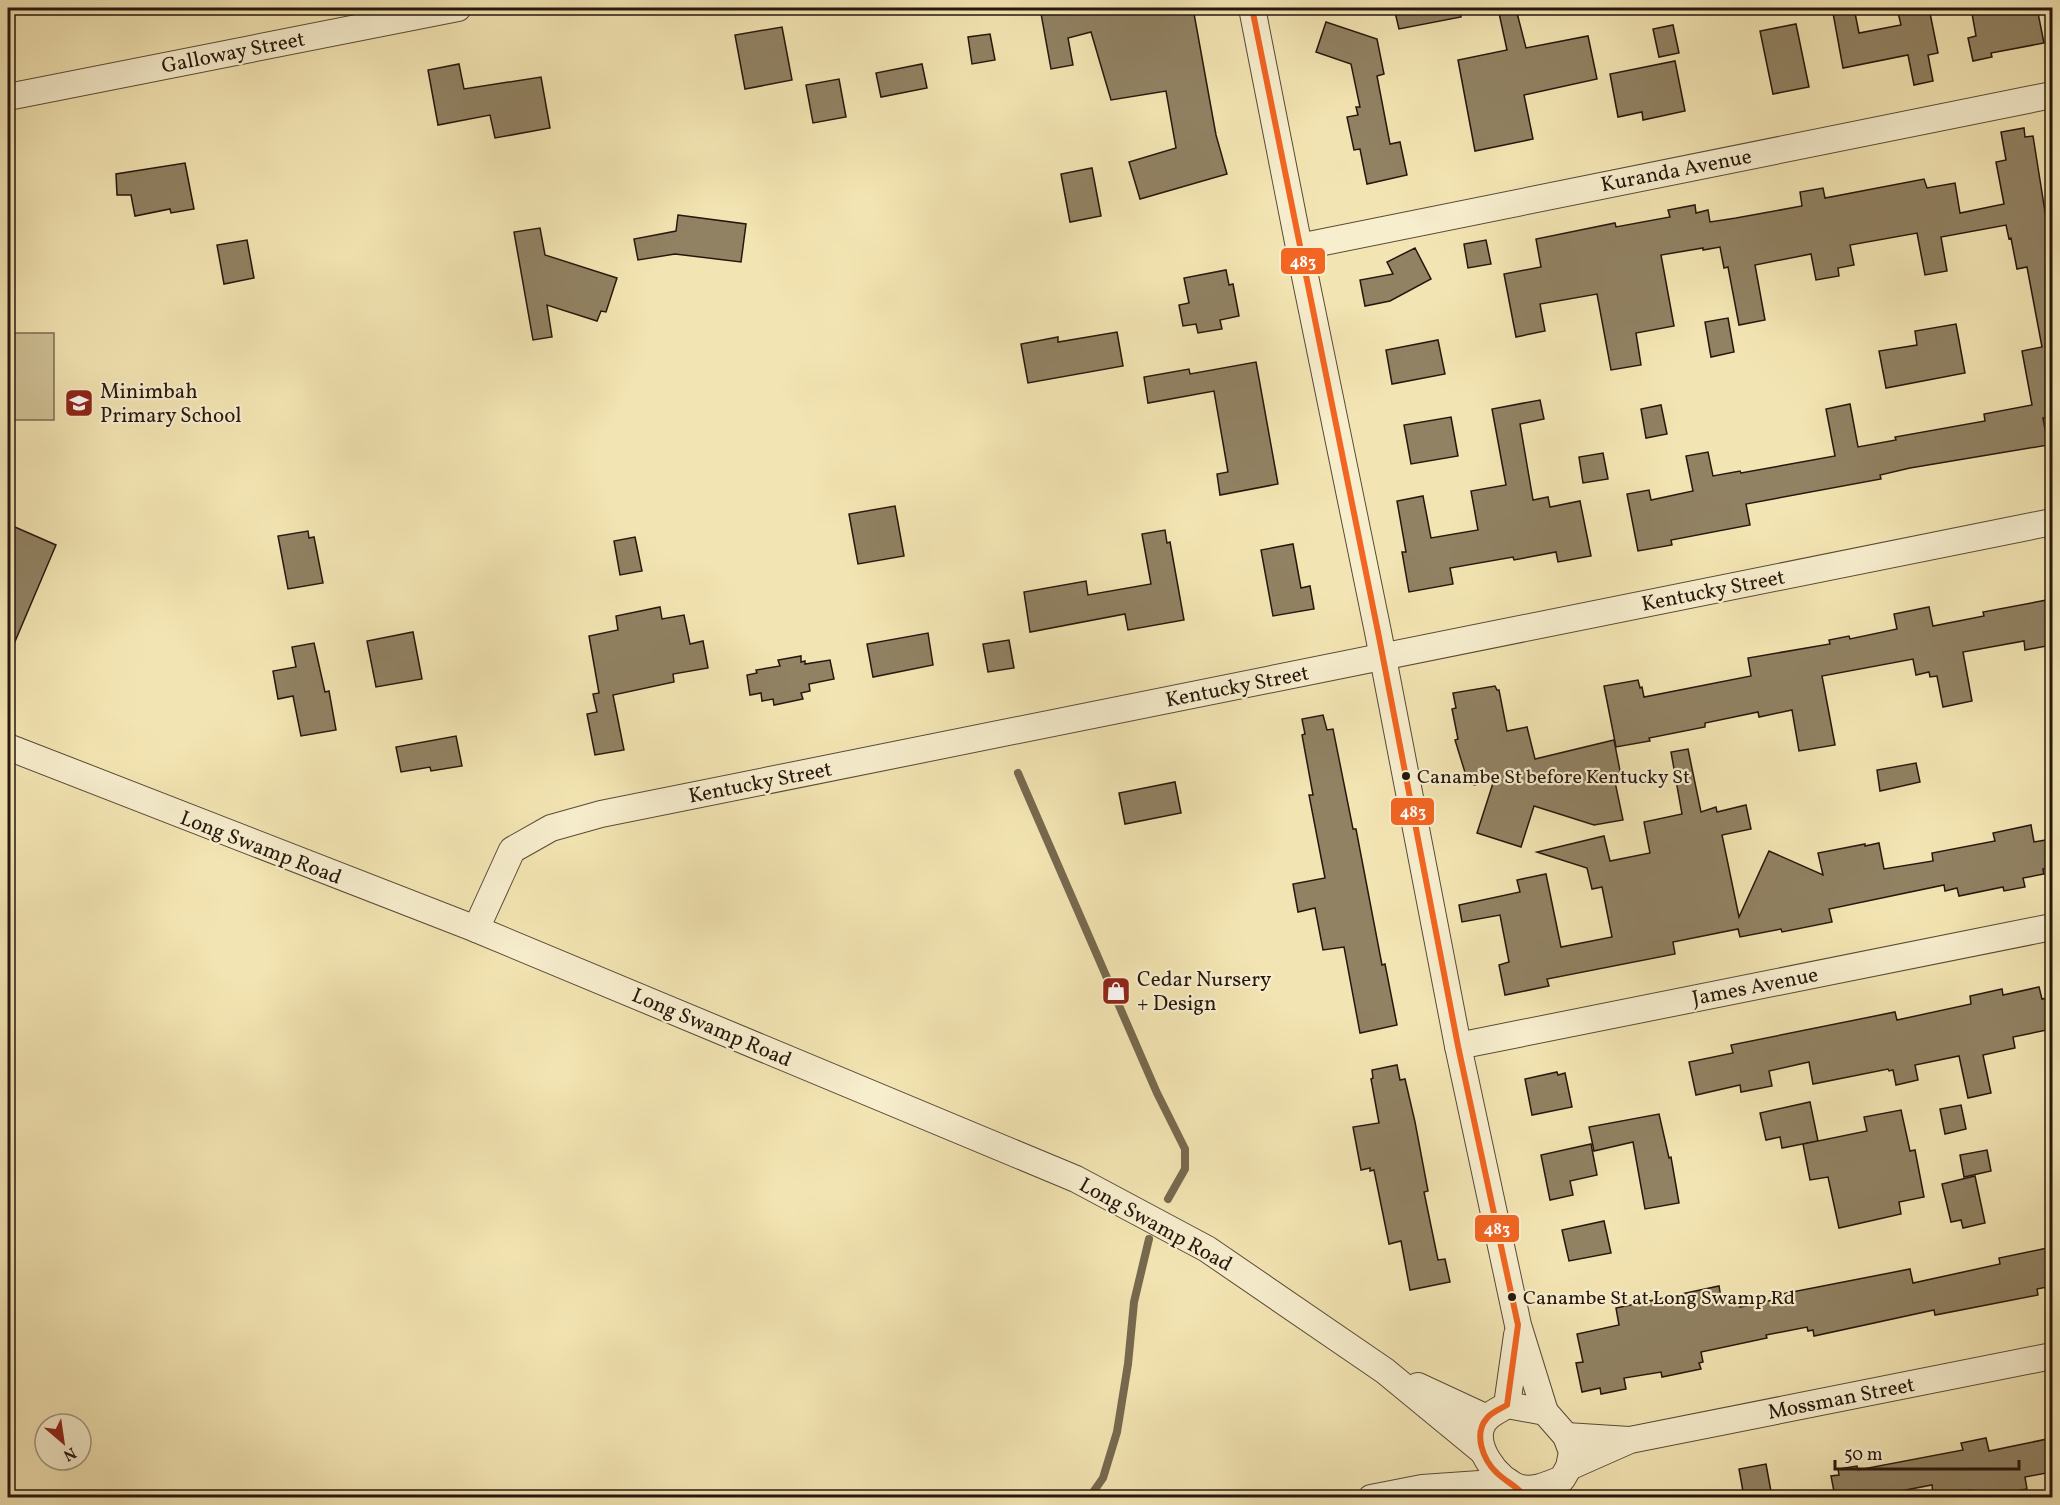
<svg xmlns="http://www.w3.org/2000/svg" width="2060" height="1505" font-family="Vollkorn,serif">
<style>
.green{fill:#d0c297;stroke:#7b6c52;stroke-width:1.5}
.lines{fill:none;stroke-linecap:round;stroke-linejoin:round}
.stream{stroke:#77694f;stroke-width:8}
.building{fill:#918263;stroke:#26170d;stroke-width:1.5}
.minor-casing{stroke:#594a36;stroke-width:28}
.minor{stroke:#f7eece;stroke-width:26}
.bus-1-casing{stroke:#f7eece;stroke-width:10}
.bus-1{stroke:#f26522;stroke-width:6}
.bus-dot{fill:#26170d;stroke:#f7eece;stroke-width:2}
.labels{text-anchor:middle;stroke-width:4.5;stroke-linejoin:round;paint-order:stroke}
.bus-label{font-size:20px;fill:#26170d;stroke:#f7eece;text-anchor:start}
.street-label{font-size:21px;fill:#26170d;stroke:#f7eece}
.poi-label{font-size:21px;fill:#26170d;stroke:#f7eece;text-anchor:start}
.line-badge{stroke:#f7eece;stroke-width:2}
.badge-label{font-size:16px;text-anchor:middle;font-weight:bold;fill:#fff}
</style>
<rect width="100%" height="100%" fill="#f3e5b3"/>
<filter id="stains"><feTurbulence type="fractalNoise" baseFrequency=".00333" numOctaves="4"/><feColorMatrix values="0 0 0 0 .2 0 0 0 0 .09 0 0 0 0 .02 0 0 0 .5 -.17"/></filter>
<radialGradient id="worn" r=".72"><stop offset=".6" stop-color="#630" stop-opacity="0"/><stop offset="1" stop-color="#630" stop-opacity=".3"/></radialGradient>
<rect class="green" x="8" y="333" width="46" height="87"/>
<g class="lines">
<g class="stream">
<path d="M1018 773 1157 1093 1185 1149V1169L1168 1199"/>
<path d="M1089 1498 1103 1478 1117 1432 1128 1364 1134 1302 1149 1239"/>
</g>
</g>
<g class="building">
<path d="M1040 8H1122V14L1159 8H1193L1216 135 1227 174 1140 199 1129 162 1176 148 1166 91 1111 100 1091 32 1068 38 1073 65 1051 69Z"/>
<path d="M1394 8H1460L1461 17 1399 29Z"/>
<path d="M1854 8 1859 33 1901 25 1897 8H1929L1938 53 1928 55 1933 81 1914 85 1908 55 1843 68 1833 13Z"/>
<path d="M1971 8H2037L2044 43 1991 53 1992 57 1973 61 1968 38 1976 36Z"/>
<path d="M1516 9 1526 48 1588 36 1597 79 1524 95 1533 139 1475 151 1458 60 1507 50 1499 13Z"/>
<path d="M1326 22 1377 39 1384 74 1377 76 1390 144 1400 142 1407 175 1367 184 1360 149 1354 150 1347 117 1358 115 1356 107H1360L1351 64 1316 52Z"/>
<path d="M1796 24 1809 87 1773 94 1760 31Z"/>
<path d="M1673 25 1679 53 1659 57 1653 29Z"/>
<path d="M782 27 792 80 745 89 735 35Z"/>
<path d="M990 34 995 60 972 64 968 37Z"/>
<path d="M1675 61 1685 111 1643 120 1642 112 1618 117 1610 74Z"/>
<path d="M459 64 464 89 541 77 550 128 495 138 490 115 438 125 428 70Z"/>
<path d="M922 64 927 88 881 97 876 73Z"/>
<path d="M839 79 846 117 813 123 806 85Z"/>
<path d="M2024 128 2025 137 2033 136 2050 243H2052V418H2043L2048 445 1910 468 1880 475 1881 479 1746 504 1750 525 1671 540 1672 545 1638 551 1627 494 1649 490 1651 500 1693 491 1686 456 1708 452 1713 476 1740 471 1741 473 1835 456 1826 409 1850 404 1858 447 1896 440 1895 437 1985 421 1984 414 2032 405 2022 351 2042 347 2027 267 2017 269 2011 238 2009 239 2006 225 1941 237 1947 271 1925 275 1917 233 1850 245 1854 265 1838 268 1839 276 1816 280 1811 254 1755 265 1765 320 1739 325 1728 267 1724 268 1720 247 1703 250V248L1661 255 1674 326 1636 333 1641 365 1611 370 1597 294 1540 304 1545 331 1516 337 1504 274 1541 267 1536 239 1615 223 1616 227 1670 217 1668 210 1695 205 1696 213 1708 210 1710 222 1736 218 1802 206 1800 192 1823 188 1825 198 1924 179 1927 188 1955 183 1960 213 2004 204 1996 162 2006 160 2001 132Z"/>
<path d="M185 163 194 209 171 213 170 209 135 216 131 195H117L116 174Z"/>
<path d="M1092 168 1101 216 1070 222 1061 174Z"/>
<path d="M678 215 746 224 741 262 675 254 638 260 634 239 676 231Z"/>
<path d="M540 228 545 255 617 278 606 312 601 311 597 321 547 305 552 337 533 340 514 232Z"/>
<path d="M247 240 254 278 224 284 217 245Z"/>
<path d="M1486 240 1491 264 1468 268 1464 244Z"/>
<path d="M1415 248 1431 279 1390 301 1365 306 1360 280 1393 274 1387 262Z"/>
<path d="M1226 270 1229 285 1233 284 1239 316 1220 320 1222 329 1198 333 1196 324 1183 326 1179 305 1189 303 1184 278Z"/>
<path d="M1728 318 1734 352 1711 357 1705 322Z"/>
<path d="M1956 324 1965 373 1886 388 1879 351 1917 345 1915 331Z"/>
<path d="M1117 332 1123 366 1028 383 1021 344 1058 337V342Z"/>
<path d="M1438 340 1445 374 1392 384 1386 350Z"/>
<path d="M1256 362 1278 484 1220 495 1217 474 1228 472 1214 391 1148 403 1144 377 1189 369 1190 374Z"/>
<path d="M1540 400 1544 419 1520 424 1533 500 1548 497 1550 507 1580 501 1591 556 1558 562 1556 552 1514 560 1513 557 1450 568 1453 584 1409 592 1402 552H1406L1397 501 1423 496 1431 538 1478 530 1471 491 1506 485 1492 409Z"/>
<path d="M1661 405 1667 434 1646 438 1641 409Z"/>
<path d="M1451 417 1458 456 1411 464 1404 425Z"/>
<path d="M1603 453 1608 479 1583 483 1579 457Z"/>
<path d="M895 506 904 556 858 564 849 514Z"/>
<path d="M8 524 56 545 8 658Z"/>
<path d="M1165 530 1167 543 1170 542 1184 620 1128 630 1125 614 1030 632 1024 592 1086 581 1088 595 1151 584 1142 534Z"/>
<path d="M308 531 309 538 314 537 323 583 288 589 278 536Z"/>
<path d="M635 537 642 571 620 575 614 541Z"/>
<path d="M1293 544 1301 588 1310 586 1314 609 1273 616 1261 550Z"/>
<path d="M2052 599V645L2025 650 2024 641 1963 652 1972 701 1943 707 1937 676 1930 677 1929 672 1916 675 1913 659 1822 676 1835 745 1799 751 1792 710 1759 717 1758 712 1705 723V727L1649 738 1650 741 1616 747 1604 686 1638 680 1640 688 1642 687 1644 697 1751 676 1748 658 1830 644 1829 640 1849 636 1850 639 1897 629 1894 614 1929 607 1933 626 1984 616 1983 612Z"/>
<path d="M660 607 662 619 684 615 690 644 703 641 708 668 673 674 674 682 613 695 624 750 595 755 587 714 597 712 593 694 599 693 589 636 618 630 616 616Z"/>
<path d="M413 632 422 679 376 687 367 641Z"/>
<path d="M928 633 933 665 873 677 867 644Z"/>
<path d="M1009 640 1014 668 988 672 983 644Z"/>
<path d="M314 643 325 692 329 691 336 730 301 736 293 696 278 699 273 671 296 667 292 647Z"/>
<path d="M801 656V662L805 661V664L830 660 834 679 809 684 810 691 801 693 803 699 774 705 773 699 762 701 761 693 750 695 747 675 757 673 756 670 780 666 778 660Z"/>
<path d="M1495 686 1497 690H1499L1507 731 1527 727 1535 759 1614 740 1622 781 1615 782 1623 820 1594 825 1534 806 1521 847 1477 833 1494 780 1474 785 1473 781 1468 782 1455 740 1458 739 1452 709 1456 708 1453 693Z"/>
<path d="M1323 715 1327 730 1333 729 1353 829H1356L1382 965 1385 964 1397 1025 1360 1033 1344 947 1323 950 1315 908 1298 912 1293 884 1325 878 1309 795H1313L1302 735 1305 734 1302 719Z"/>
<path d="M456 736 462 766 431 771 430 767 401 772 396 747Z"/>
<path d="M1688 749 1701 812 1716 807 1717 812 1746 805 1751 829 1722 835 1739 917 1769 851 1823 875 1818 853 1865 844V846L1879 843 1884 869 1933 861 1932 853 1995 841 1993 833 2031 825 2034 842 2052 839V867L2043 869 2044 874 2023 878 2025 887 2004 891 2003 887 1959 896 1957 888 1945 891 1944 885 1829 909 1832 922 1782 932 1781 929 1740 937 1738 929 1673 942 1675 954 1547 979 1549 986 1505 995 1499 965 1509 962 1500 915 1462 922 1459 905 1520 892 1517 880 1546 874 1561 947 1612 937 1602 887 1592 889 1587 868 1537 852 1604 836 1610 861 1650 853 1644 822 1682 814 1671 752Z"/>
<path d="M1916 763 1920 782 1880 791 1877 770Z"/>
<path d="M1175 782 1181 813 1125 824 1119 793Z"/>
<path d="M2039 987 2042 999 2052 997V1029L2013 1037 2015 1048 1983 1055 1991 1093 1968 1098 1959 1056 1915 1065 1918 1080 1896 1085 1893 1070 1889 1071 1888 1069 1813 1084 1809 1062 1769 1071 1772 1086 1741 1092 1740 1085 1696 1095 1689 1062 1733 1053 1731 1045 1895 1012 1897 1020 1971 1004 1970 996 2002 989 2003 995Z"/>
<path d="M1397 1065 1400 1080 1405 1079 1415 1122 1428 1191 1424 1192 1438 1260 1445 1259 1450 1282 1410 1290 1401 1241 1389 1244 1374 1170 1370 1171V1168L1361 1170 1353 1127 1379 1123 1371 1079 1373 1078 1372 1070Z"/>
<path d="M1557 1072 1558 1075 1565 1073 1572 1107 1532 1115 1525 1079Z"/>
<path d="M1810 1102 1818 1141 1782 1148 1780 1137 1766 1140 1760 1113Z"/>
<path d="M1961 1105 1966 1129 1945 1134 1940 1109Z"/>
<path d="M1901 1110 1910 1151 1915 1150 1924 1197 1899 1202 1901 1214 1839 1228 1828 1177 1810 1180 1803 1144 1867 1131 1864 1117Z"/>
<path d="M1659 1114 1669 1158 1671 1157 1679 1203 1645 1209 1633 1142 1594 1151 1589 1127Z"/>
<path d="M1591 1144 1597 1175 1570 1181 1573 1195 1550 1200 1541 1155Z"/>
<path d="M1987 1150 1991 1171 1964 1177 1960 1155Z"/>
<path d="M1975 1176 1985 1223 1963 1228 1961 1220 1951 1222 1942 1184Z"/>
<path d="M1604 1221 1611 1253 1569 1261 1562 1230Z"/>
<path d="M2052 1247V1286L2037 1289 2038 1295 1935 1315 1934 1310 1814 1336 1813 1330 1808 1331 1807 1327 1766 1335 1767 1338 1701 1352 1703 1362 1699 1363 1701 1369 1662 1377 1661 1372 1624 1378 1626 1389 1601 1394 1600 1388 1582 1392 1576 1363 1583 1362 1577 1334 1619 1325 1616 1308 1719 1286 1722 1304 1738 1300 1740 1307 1778 1299 1777 1295 1910 1269 1913 1283 2000 1264 1999 1258Z"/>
<path d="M1986 1438 1989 1451 2052 1438V1472L2025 1477 2027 1489 1985 1497H1971L1970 1490 1933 1496 1932 1485 1869 1497H1835L1831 1476 1839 1475 1838 1469 1857 1466 1858 1470 1963 1450 1961 1443Z"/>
<path d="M1766 1464 1772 1497H1744L1739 1469Z"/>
</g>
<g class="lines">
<g class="minor-casing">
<g id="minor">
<path d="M1252 8 1299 247 1378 632 1458 1046 1518 1325 1545 1412"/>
<path d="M8 97 458 8"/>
<path d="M1299 247 2052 95"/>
<path d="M8 747 476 929 1076 1179 1207 1249 1385 1371 1481 1450"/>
<path d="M476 929 512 850 551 828 601 814 2052 522"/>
<path d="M1458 1046 2052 927"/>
<path d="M1418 1386 1487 1418"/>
<path d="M1507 1405 1545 1412 1566 1436 1572 1452 1569 1467 1562 1479C1549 1484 1535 1491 1521 1488 1497 1482 1466 1440 1487 1418 1492 1413 1501 1409 1507 1405Z"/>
<path d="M1507 1405 1517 1335"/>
<path d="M1566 1436 1629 1440"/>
<path d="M1569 1467 1630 1440 2052 1356"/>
<path d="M1371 1498 1422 1488 1509 1482"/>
</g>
</g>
<use href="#minor" class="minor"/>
<g class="bus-1-casing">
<path id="bus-1" d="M1252 8 1378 632 1458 1046 1518 1325 1507 1405C1500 1409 1492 1412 1487 1418 1473 1434 1483 1460 1497 1473 1506 1482 1518 1486 1526 1498"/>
</g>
<use href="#bus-1" class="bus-1"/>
</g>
<defs>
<g id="school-square" transform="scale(1.5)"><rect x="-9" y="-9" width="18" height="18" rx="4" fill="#8f2418" stroke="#f7eece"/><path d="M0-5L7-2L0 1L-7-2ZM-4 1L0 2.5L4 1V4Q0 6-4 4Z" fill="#fff"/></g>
<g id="shop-square" transform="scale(1.5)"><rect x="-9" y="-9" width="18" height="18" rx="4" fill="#8f2418" stroke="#f7eece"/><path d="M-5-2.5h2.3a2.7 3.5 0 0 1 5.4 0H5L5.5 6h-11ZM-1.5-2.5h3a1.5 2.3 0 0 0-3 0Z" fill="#fff"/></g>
</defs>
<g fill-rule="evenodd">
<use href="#school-square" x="79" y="403"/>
<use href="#shop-square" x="1116" y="991"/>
</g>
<g class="bus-dot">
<circle cx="1406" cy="776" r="5"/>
<circle cx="1512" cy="1297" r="5"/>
</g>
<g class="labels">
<g class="bus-label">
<text x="1417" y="783">Canambe St before Kentucky St</text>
<text x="1523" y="1304">Canambe St at Long Swamp Rd</text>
</g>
<g class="street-label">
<text transform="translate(233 52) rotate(-11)" y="7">Galloway Street</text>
<text transform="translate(1676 170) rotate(-11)" y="7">Kuranda Avenue</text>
<text transform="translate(1713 590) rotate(-11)" y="7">Kentucky Street</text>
<text transform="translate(1237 686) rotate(-11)" y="7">Kentucky Street</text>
<text transform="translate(760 782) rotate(-11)" y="7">Kentucky Street</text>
<text transform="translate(261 847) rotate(21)" y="7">Long Swamp Road</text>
<text transform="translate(1755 986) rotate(-11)" y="7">James Avenue</text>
<text transform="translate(712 1027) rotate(23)" y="7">Long Swamp Road</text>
<text transform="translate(1156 1224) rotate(29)" y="7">Long Swamp Road</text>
<text transform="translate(1841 1398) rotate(-11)" y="7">Mossman Street</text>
</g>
<g class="poi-label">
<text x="100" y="398">Minimbah<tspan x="100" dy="24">Primary School</tspan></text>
<text x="1137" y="986">Cedar Nursery<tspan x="1137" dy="24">+ Design</tspan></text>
</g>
</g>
<g class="line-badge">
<rect x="1280" y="247" width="46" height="28" rx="6" fill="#f26522"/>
<rect x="1390" y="797" width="45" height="29" rx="6" fill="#f26522"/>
<rect x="1474" y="1214" width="46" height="29" rx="6" fill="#f26522"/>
</g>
<g class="badge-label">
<text x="1303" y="267">483</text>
<text x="1413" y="817">483</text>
<text x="1497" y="1234">483</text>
</g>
<rect width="2060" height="1505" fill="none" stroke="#f3e5b3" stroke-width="30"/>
<rect x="9" y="9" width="2042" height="1487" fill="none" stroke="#26170d" stroke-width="3"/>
<rect x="15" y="15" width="2030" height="1475" fill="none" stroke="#26170d" stroke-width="1.5"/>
<g transform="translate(63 1442) rotate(151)"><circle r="28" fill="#f7eece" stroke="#a39881" stroke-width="1.5"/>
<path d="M0-4.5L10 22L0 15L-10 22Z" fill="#8f2418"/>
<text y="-9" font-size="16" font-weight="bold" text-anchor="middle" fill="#26170d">N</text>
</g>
<path d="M1835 1460v9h184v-9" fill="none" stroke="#26170d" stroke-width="3"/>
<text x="1844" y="1460" font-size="18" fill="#26170d" stroke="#f7eece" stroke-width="4.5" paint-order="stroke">50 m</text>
<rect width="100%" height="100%" filter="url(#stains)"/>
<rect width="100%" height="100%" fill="url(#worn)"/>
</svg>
